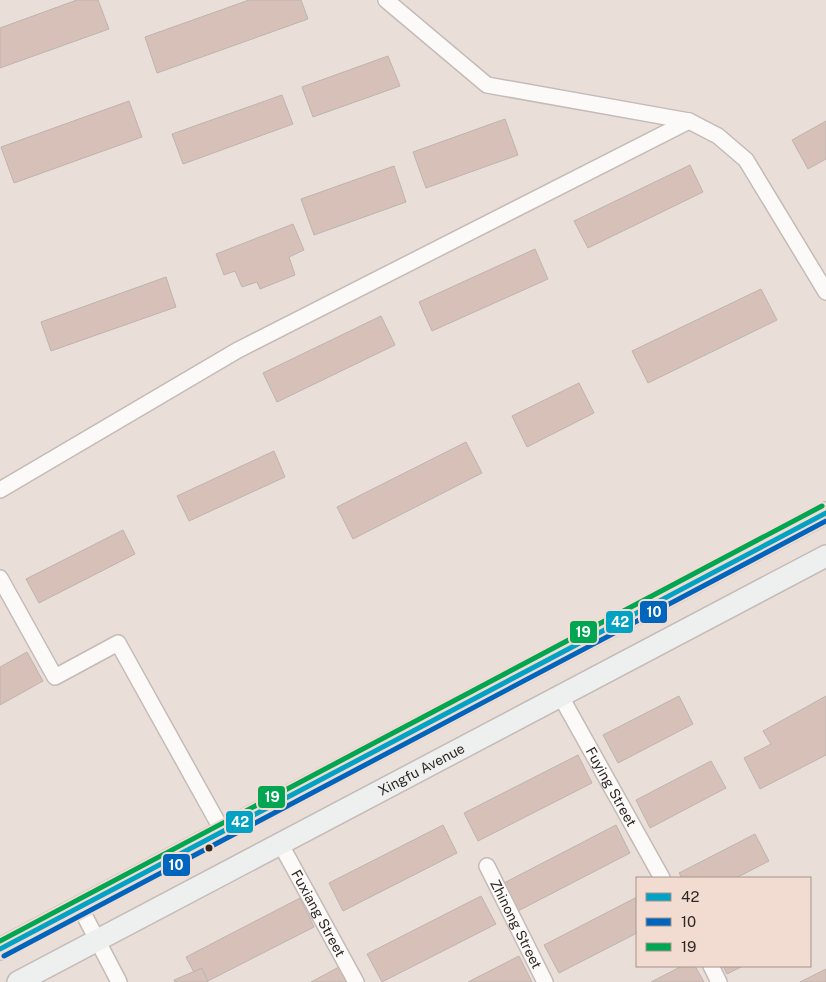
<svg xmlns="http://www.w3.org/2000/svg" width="826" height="982" font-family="'Public Sans',sans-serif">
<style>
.building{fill:#d6c0b7;stroke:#bdb4b0}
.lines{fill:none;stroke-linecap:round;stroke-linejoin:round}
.street-casing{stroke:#c4bbb7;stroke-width:18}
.secondary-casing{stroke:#c4bbb7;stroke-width:24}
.street{stroke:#fcfaf9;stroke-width:15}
.secondary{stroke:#edf0ef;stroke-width:21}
.bus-1-casing{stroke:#f2dbd1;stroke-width:9}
.bus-2-casing{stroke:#f2dbd1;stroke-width:9}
.bus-3-casing{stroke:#f2dbd1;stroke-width:9}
.bus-1{stroke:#02a2c5;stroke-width:5}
.bus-2{stroke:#0065bd;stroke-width:5}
.bus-3{stroke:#00a651;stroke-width:5}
.bus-dot{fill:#2f2723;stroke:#f2dbd1;stroke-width:2}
.labels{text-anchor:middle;stroke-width:4.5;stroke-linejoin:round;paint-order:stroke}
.street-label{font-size:14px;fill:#2f2723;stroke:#f2dbd1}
.line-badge{stroke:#f2dbd1;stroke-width:2}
.badge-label{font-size:14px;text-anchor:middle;font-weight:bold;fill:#fff}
</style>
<rect width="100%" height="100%" fill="#eaded9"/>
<g class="building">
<path d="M77 0H98L109 29 0 68V28Z"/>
<path d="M249 0H301L308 19 157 73 145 37Z"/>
<path d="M388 56 400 86 313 117 302 87Z"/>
<path d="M282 95 293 124 183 164 172 134Z"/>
<path d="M129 101 142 137 14 183 1 147Z"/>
<path d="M505 119 518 155 426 188 413 152Z"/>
<path d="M826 121V159L808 169 792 140Z"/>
<path d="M690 165 703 192 588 248 574 221Z"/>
<path d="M394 166 406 202 314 235 301 199Z"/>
<path d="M293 224 304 250 289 257 295 275 260 289 257 282 242 287 235 271 224 275 216 254Z"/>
<path d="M535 249 548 279 432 331 419 302Z"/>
<path d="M166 277 176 307 51 351 41 322Z"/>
<path d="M761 289 777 320 648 383 632 351Z"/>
<path d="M381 316 395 345 277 402 263 373Z"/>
<path d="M579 383 594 413 527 447 512 416Z"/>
<path d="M466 442 482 473 353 539 337 507Z"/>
<path d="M274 451 285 477 189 521 177 496Z"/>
<path d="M123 530 135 554 39 603 26 579Z"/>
<path d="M27 652 43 681 0 705V667Z"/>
<path d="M679 696 693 724 618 763 603 735Z"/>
<path d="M826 696V755L760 789 744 758 771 744 763 731Z"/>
<path d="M578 755 592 783 478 841 464 813Z"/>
<path d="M711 761 726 788 650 828 636 800Z"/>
<path d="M443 825 457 853 343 911 329 883Z"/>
<path d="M616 825 630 853 516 912 502 884Z"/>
<path d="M755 834 769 861 736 878H682L679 873Z"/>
<path d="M481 896 496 924 382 982 367 954Z"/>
<path d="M637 897V933L559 973 544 945Z"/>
<path d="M300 898 314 927 206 982H199L186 957Z"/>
<path d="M519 956 532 982H468Z"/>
<path d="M682 966H695L704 982H651Z"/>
<path d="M723 966H743L727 974Z"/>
<path d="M339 967 347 982H311Z"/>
<path d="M202 968 208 982H175L174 980Z"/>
<path d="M826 969V982H800Z"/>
</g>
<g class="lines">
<g class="street-casing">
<g id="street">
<path d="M386 0 487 85 689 121 718 136 746 160 826 292"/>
<path d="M0 490 238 350 689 121"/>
<path d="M0 578 55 677 118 643 223 832"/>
<path id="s1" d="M560 695 662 878"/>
<path id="s2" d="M280 843 356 982"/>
<path id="s3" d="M487 866 545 982"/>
<path d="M80 907 119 982"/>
<path d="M711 966 719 982"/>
</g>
</g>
<g class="secondary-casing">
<g id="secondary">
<path d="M0 949 826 513"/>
<path id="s4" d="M18 982 826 556"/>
</g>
</g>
<use href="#street" class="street"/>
<use href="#secondary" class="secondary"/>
<g class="bus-1-casing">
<path id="bus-1" d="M0 949 826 513"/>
</g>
<g class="bus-2-casing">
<path id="bus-2" d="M4 956 826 521"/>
</g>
<g class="bus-3-casing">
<path id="bus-3" d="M0 941 822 506"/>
</g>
<use href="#bus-1" class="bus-1"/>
<use href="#bus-2" class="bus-2"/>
<use href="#bus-3" class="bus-3"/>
</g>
<circle class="bus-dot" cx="209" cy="848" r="4.5"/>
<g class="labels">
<g class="street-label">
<text dy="5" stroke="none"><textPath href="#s4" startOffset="456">Xingfu Avenue</textPath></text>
<text dy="5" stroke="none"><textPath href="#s1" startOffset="105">Fuying Street</textPath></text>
<text dy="5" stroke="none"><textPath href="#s2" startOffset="80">Fuxiang Street</textPath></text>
<text dy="5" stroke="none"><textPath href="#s3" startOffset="65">Zhinong Street</textPath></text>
</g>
</g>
<g class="line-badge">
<rect x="639" y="600" width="29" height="24" rx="5" fill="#0065bd"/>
<rect x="605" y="610" width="29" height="24" rx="5" fill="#02a2c5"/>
<rect x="569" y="620" width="29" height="24" rx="5" fill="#00a651"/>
<rect x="257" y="785" width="29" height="24" rx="5" fill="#00a651"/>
<rect x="225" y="810" width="29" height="24" rx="5" fill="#02a2c5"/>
<rect x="162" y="853" width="29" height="24" rx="5" fill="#0065bd"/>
</g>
<g class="badge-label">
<text x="654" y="617">10</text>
<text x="620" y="627">42</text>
<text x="583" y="637">19</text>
<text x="272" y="802">19</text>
<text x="240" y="827">42</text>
<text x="176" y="870">10</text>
</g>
<rect x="636" y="877" width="175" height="90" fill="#f2dbd1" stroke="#a4938b"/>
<rect x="646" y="893" width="25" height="8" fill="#02a2c5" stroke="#a4938b"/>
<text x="681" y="902" font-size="15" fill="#2f2723">42</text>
<rect x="646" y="918" width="25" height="8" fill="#0065bd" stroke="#a4938b"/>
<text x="681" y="927" font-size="15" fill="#2f2723">10</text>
<rect x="646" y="943" width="25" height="8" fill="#00a651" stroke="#a4938b"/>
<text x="681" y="952" font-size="15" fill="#2f2723">19</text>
</svg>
